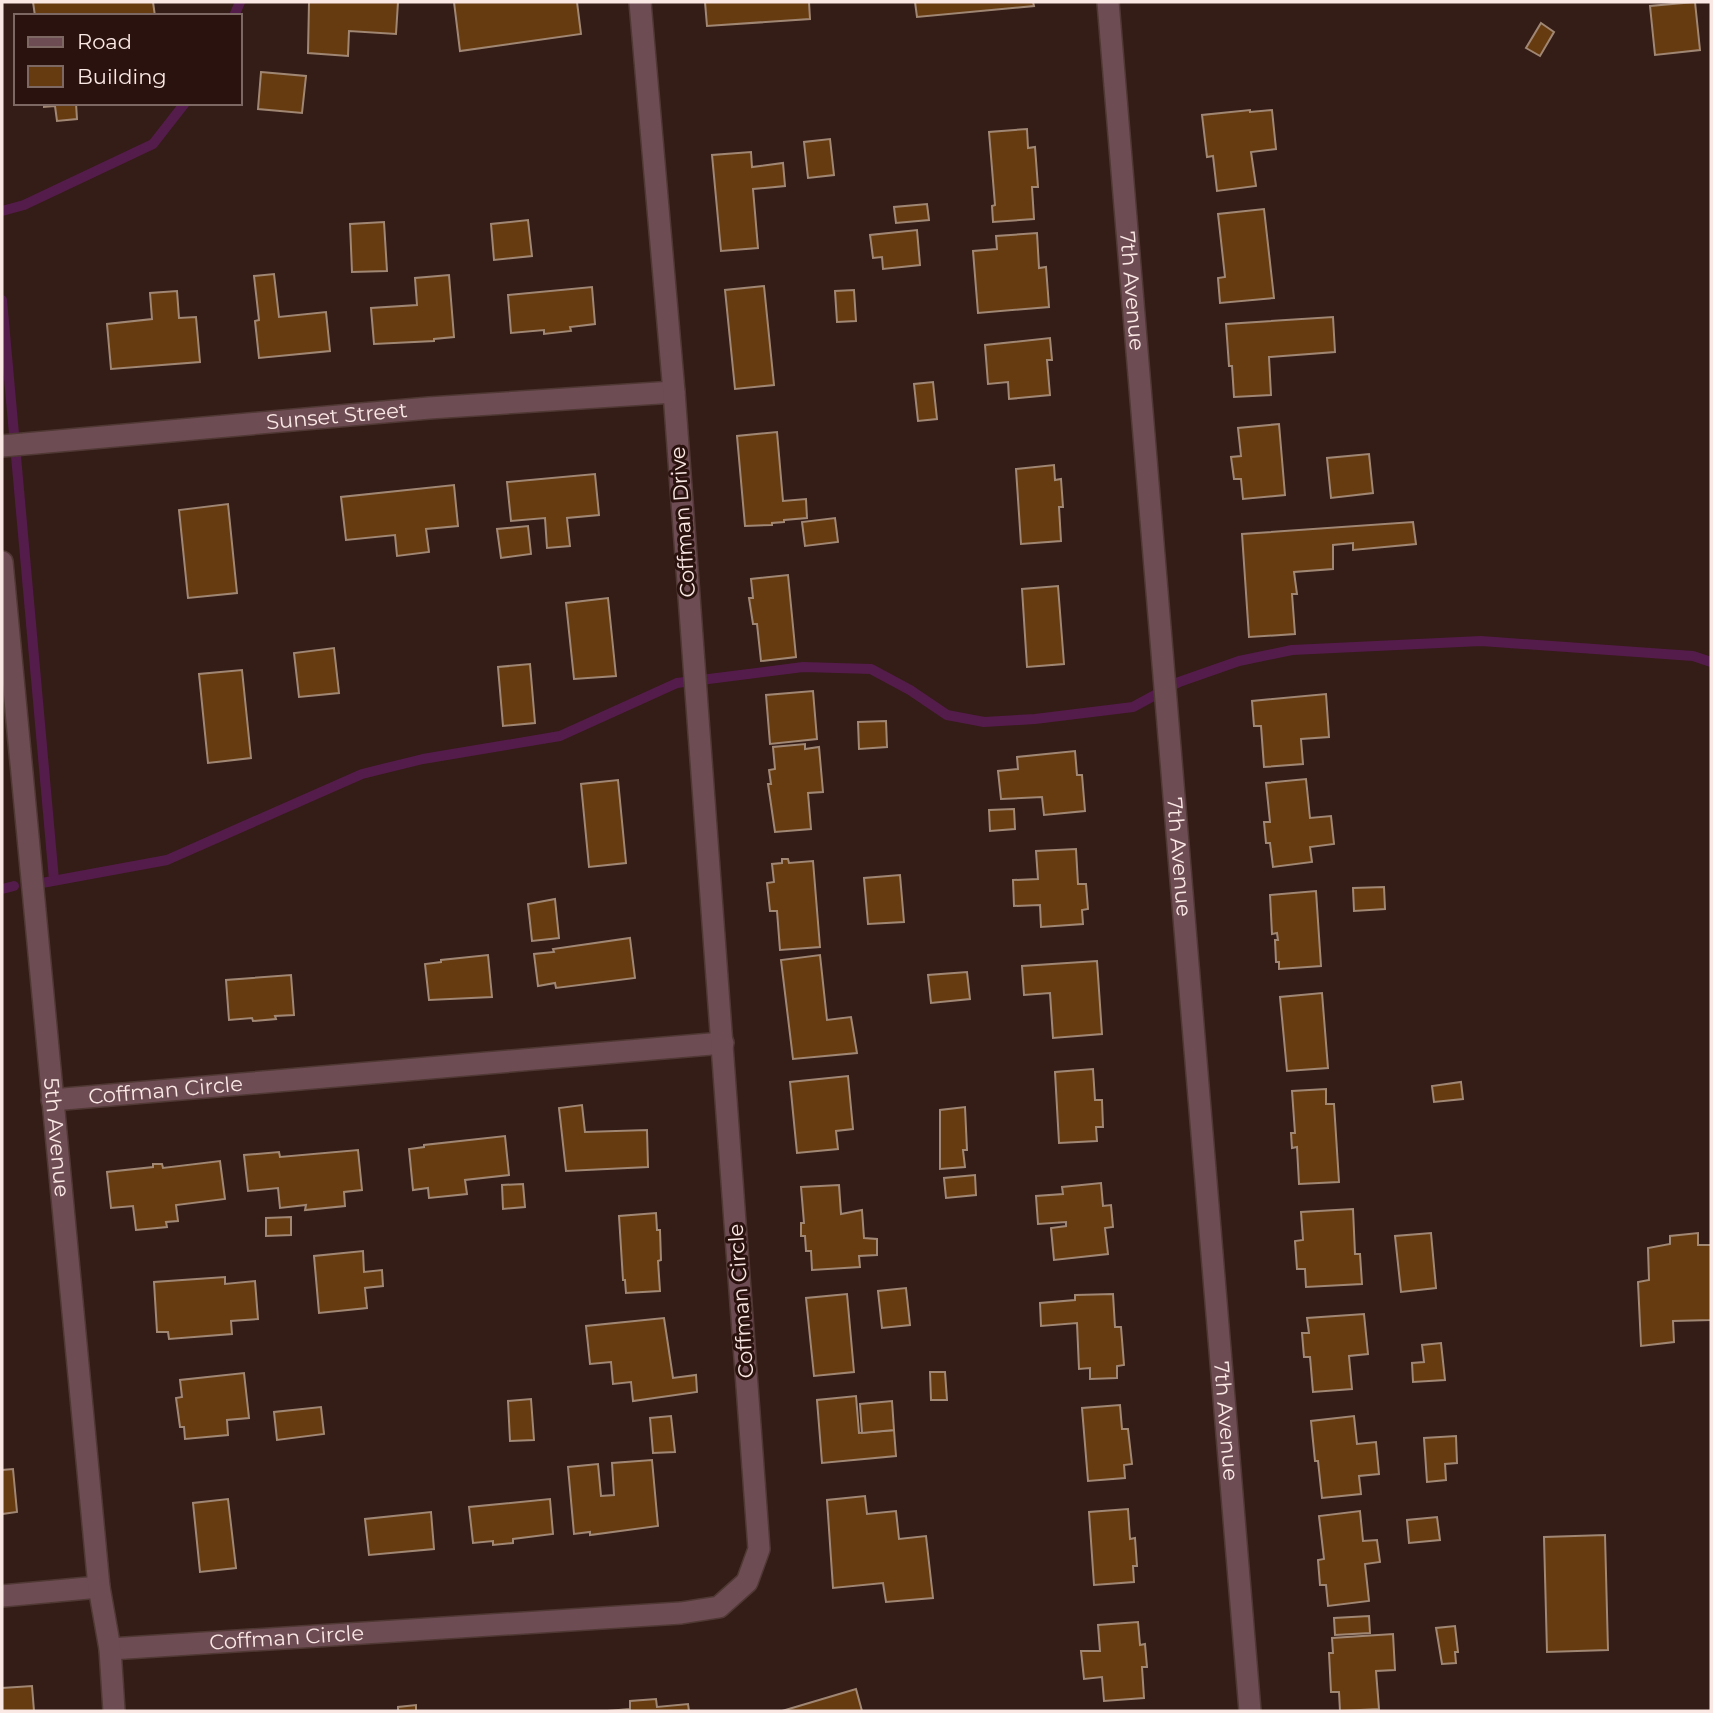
<svg xmlns="http://www.w3.org/2000/svg" width="1713" height="1713" font-family="Montserrat,sans-serif">
<style>
.lines{fill:none;stroke-linecap:round;stroke-linejoin:round}
.stream{stroke:#541c4a;stroke-width:10}
.building{fill:#673b10;stroke:#a08774;stroke-width:2}
.minor-casing{stroke:#503934;stroke-width:24}
.tertiary-casing{stroke:#503934;stroke-width:24}
.minor{stroke:#6e4c54;stroke-width:21}
.tertiary{stroke:#6e4c54;stroke-width:21}
.labels{text-anchor:middle;stroke-width:6;stroke-linejoin:round;paint-order:stroke}
.street-label{font-size:21px;fill:#fae8e5;stroke:#2a120e}
</style>
<rect width="100%" height="100%" fill="#341c17"/>
<g class="lines">
<g class="stream">
<path d="M234 16 240 2"/>
<path d="M2 211 24 205 153 144 185 103"/>
<path d="M2 300 54 880"/>
<path d="M42 883 167 860 362 774 423 759 560 736 677 683 803 667 871 669 910 690 947 715 984 722 1035 719 1133 707 1179 682 1239 661 1292 650 1481 641 1693 656 1711 662"/>
<path d="M2 889 14 886"/>
</g>
</g>
<g class="building">
<path d="M33 2H153L155 16H35Z"/>
<path d="M309 2H398L396 34 349 31 348 56 308 53Z"/>
<path d="M454 2H577L581 34 460 51Z"/>
<path d="M705 2H809L810 19 707 26Z"/>
<path d="M915 2H1033L1034 6 917 17Z"/>
<path d="M1695 2 1700 50 1655 55 1650 6Z"/>
<path d="M1541 23 1554 32 1540 56 1526 48Z"/>
<path d="M261 72 306 76 302 113 258 109Z"/>
<path d="M44 103H76L77 119 57 121 55 106 44 107Z"/>
<path d="M1250 110V112L1272 110 1276 149 1251 152 1256 186 1217 191 1213 156 1207 157 1202 115Z"/>
<path d="M1027 129 1028 148 1035 147 1038 187H1032L1034 219 993 222 992 206 995 205 989 132Z"/>
<path d="M830 139 834 175 808 178 804 142Z"/>
<path d="M751 152 752 167 783 163 785 186 753 189 758 248 721 251 712 155Z"/>
<path d="M927 204 929 220 896 223 894 207Z"/>
<path d="M1264 209 1274 298 1220 303 1218 278 1225 277 1218 214Z"/>
<path d="M528 220 532 256 494 260 491 224Z"/>
<path d="M384 222 387 271 352 272 350 224Z"/>
<path d="M917 230 920 265 883 269 882 257 873 258 870 235Z"/>
<path d="M1037 233 1039 268 1046 267 1049 307 978 313 973 251 997 249 996 236Z"/>
<path d="M274 274 279 317 326 312 330 351 259 358 255 321 259 320 254 276Z"/>
<path d="M449 275 454 337 434 339V341L374 344 371 308 417 305 415 278Z"/>
<path d="M764 286 774 385 735 389 725 290Z"/>
<path d="M592 287 595 324 570 327 571 331 544 334V330L511 333 508 295Z"/>
<path d="M854 290 856 321 837 322 835 291Z"/>
<path d="M177 291 179 318 196 317 200 362 111 369 107 324 152 319 150 293Z"/>
<path d="M1333 317 1335 352 1269 357 1271 395 1234 397 1232 366H1229L1226 324Z"/>
<path d="M1050 338 1052 360H1047L1050 395 1009 399 1008 382 988 384 985 345Z"/>
<path d="M933 382 937 419 918 421 914 384Z"/>
<path d="M1279 424 1285 495 1243 499 1241 479H1234L1231 457 1241 456 1238 428Z"/>
<path d="M777 432 783 501 806 499 807 518 784 520V522L772 523V525L745 526 737 436Z"/>
<path d="M1369 454 1373 493 1331 498 1327 458Z"/>
<path d="M1054 465 1055 480 1061 479 1063 507H1059L1061 541 1021 544 1016 469Z"/>
<path d="M595 474 599 515 567 518 570 546 547 548 545 518 511 521 507 482Z"/>
<path d="M454 485 458 526 426 529 429 552 397 556 395 535 346 540 341 497Z"/>
<path d="M228 504 237 593 188 598 179 510Z"/>
<path d="M835 518 838 542 805 546 802 522Z"/>
<path d="M1413 522 1416 544 1353 550V543L1333 545V569L1294 572 1297 594H1292L1295 634 1249 637 1242 534Z"/>
<path d="M528 526 531 554 501 558 497 529Z"/>
<path d="M788 575 796 657 761 661 757 624H753L749 598H753L751 579Z"/>
<path d="M1058 586 1064 664 1027 667 1022 589Z"/>
<path d="M608 598 616 676 574 679 566 603Z"/>
<path d="M334 648 339 693 299 697 294 653Z"/>
<path d="M530 664 535 723 503 726 498 667Z"/>
<path d="M242 670 251 758 208 763 199 674Z"/>
<path d="M813 691 817 739 770 744 766 695Z"/>
<path d="M1326 694 1329 737 1301 739 1303 764 1264 767 1261 726H1254L1252 701Z"/>
<path d="M886 721 887 747 859 749 858 722Z"/>
<path d="M805 744V749L819 747 823 792 808 793 811 829 775 832 768 784H771L769 770 775 769 773 747Z"/>
<path d="M1075 751 1077 775H1082L1085 811 1044 815 1042 797 1001 799 998 771 1018 769 1017 757Z"/>
<path d="M1306 779 1310 818 1331 816 1334 844 1310 847 1312 862 1273 867 1270 843H1266L1264 822H1270L1266 783Z"/>
<path d="M618 780 626 863 589 867 581 784Z"/>
<path d="M1014 809 1015 829 990 831 989 810Z"/>
<path d="M1076 849 1078 884H1086L1088 909 1082 910 1083 924 1041 927 1040 905 1014 906 1013 880 1038 879 1036 851Z"/>
<path d="M782 859H788L789 863 813 861 820 947 780 950 777 911H770L767 883 774 882 772 864 782 863Z"/>
<path d="M900 875 904 922 868 924 864 878Z"/>
<path d="M1384 887 1385 909 1354 911 1353 888Z"/>
<path d="M1316 891 1321 966 1279 969V962H1276L1275 940H1278L1277 933 1272 934 1270 895Z"/>
<path d="M555 899 559 938 532 941 528 904Z"/>
<path d="M630 938 635 978 556 988 555 983 538 986 534 954 554 952 553 949Z"/>
<path d="M488 955 492 997 429 1000 425 964 441 962V960Z"/>
<path d="M820 955 827 1020 851 1017 857 1053 793 1059 781 960Z"/>
<path d="M1097 961 1102 1034 1053 1038 1050 993 1024 995 1022 966Z"/>
<path d="M967 972 970 999 931 1003 928 975Z"/>
<path d="M291 975 294 1015 275 1016 276 1019 253 1021 252 1018 229 1020 226 980Z"/>
<path d="M1322 993 1328 1068 1287 1071 1280 997Z"/>
<path d="M1093 1069 1095 1100H1102L1103 1127H1096L1097 1141 1059 1143 1055 1072Z"/>
<path d="M848 1076 853 1129 836 1131 838 1149 797 1153 790 1082Z"/>
<path d="M1461 1082 1463 1099 1434 1102 1432 1086Z"/>
<path d="M1326 1089V1104H1334L1339 1182 1299 1184 1297 1147 1292 1148 1291 1133H1295L1292 1091Z"/>
<path d="M582 1105 585 1132 647 1130 648 1167 566 1171 559 1108Z"/>
<path d="M965 1107 967 1150H963L965 1167 940 1169V1110Z"/>
<path d="M505 1136 509 1175 465 1180 467 1194 429 1198 428 1188 413 1190 409 1149 424 1147V1145Z"/>
<path d="M358 1150 362 1190 344 1192 345 1206 305 1210 306 1205 280 1208 278 1188 248 1191 244 1155 279 1152 280 1157Z"/>
<path d="M220 1161 225 1199 176 1205 178 1221 166 1222 167 1227 136 1230 133 1206 111 1208 107 1172 153 1167V1164H162L163 1168Z"/>
<path d="M975 1175 976 1195 946 1198 944 1178Z"/>
<path d="M1101 1183 1103 1206 1111 1205 1113 1227 1105 1228 1108 1254 1054 1260 1051 1228 1066 1226V1222L1038 1224 1036 1196 1063 1194 1062 1187Z"/>
<path d="M523 1184 525 1207 503 1209 502 1185Z"/>
<path d="M839 1185 841 1214 862 1210 864 1238 877 1239V1255L859 1256 860 1267 812 1270 811 1251H806L805 1236H801V1223H804L801 1187Z"/>
<path d="M1353 1209 1355 1254H1360L1362 1284 1306 1287 1305 1269H1297L1295 1241 1303 1240 1301 1212Z"/>
<path d="M656 1213 657 1230H660L661 1260 658 1261 660 1291 626 1293 625 1280H623L619 1216Z"/>
<path d="M291 1217V1235L266 1236V1218Z"/>
<path d="M1431 1233 1436 1288 1401 1292 1395 1236Z"/>
<path d="M1698 1233V1245H1711V1320L1673 1321 1674 1342 1641 1346 1638 1282 1649 1280 1648 1248 1670 1244V1236Z"/>
<path d="M363 1251 364 1272 382 1270 383 1286 365 1288 367 1308 319 1313 314 1256Z"/>
<path d="M225 1277V1284L255 1281 258 1319 231 1321 232 1334 169 1339 168 1332H157L154 1282Z"/>
<path d="M906 1288 910 1325 882 1328 878 1291Z"/>
<path d="M847 1294 854 1372 814 1376 806 1298Z"/>
<path d="M1113 1294 1115 1327H1121L1124 1365 1117 1366V1378L1090 1379V1368L1079 1369 1077 1323 1041 1326 1040 1303 1075 1300V1295Z"/>
<path d="M1364 1314 1368 1354 1349 1356 1352 1389 1313 1392 1310 1357H1304L1302 1333H1309L1307 1318Z"/>
<path d="M664 1318 673 1378 696 1375 697 1392 633 1401 631 1382 613 1384 611 1362 590 1364 586 1326Z"/>
<path d="M1441 1343 1445 1380 1413 1382 1412 1363 1424 1362 1422 1345Z"/>
<path d="M930 1372H945L947 1400H931Z"/>
<path d="M244 1373 249 1418 227 1420 228 1435 185 1439 184 1427H180L176 1398 182 1397 180 1380Z"/>
<path d="M856 1396 859 1433 894 1430 896 1456 822 1463 817 1400Z"/>
<path d="M531 1399 534 1440 510 1441 508 1401Z"/>
<path d="M892 1401 894 1430 862 1433 860 1404Z"/>
<path d="M1120 1405 1122 1429H1128L1132 1464 1124 1465 1125 1478 1088 1481 1082 1408Z"/>
<path d="M321 1407 324 1434 277 1440 274 1412Z"/>
<path d="M671 1416 675 1452 653 1453 650 1418Z"/>
<path d="M1354 1416 1357 1444 1376 1442 1379 1474 1359 1476 1361 1494 1322 1498 1318 1461H1315L1311 1421Z"/>
<path d="M1456 1436 1457 1463 1445 1464 1446 1480 1427 1482 1424 1438Z"/>
<path d="M652 1460 658 1526 590 1535V1532L574 1534 568 1467 598 1464 601 1496 614 1495 612 1463Z"/>
<path d="M13 1469 17 1512 2 1514V1470Z"/>
<path d="M865 1496 867 1514 896 1511 899 1539 926 1536 933 1598 886 1602 883 1583 833 1588 827 1500Z"/>
<path d="M228 1499 236 1568 200 1572 193 1503Z"/>
<path d="M550 1499 553 1534 513 1539V1543L493 1545V1541L473 1543 469 1507Z"/>
<path d="M1128 1509 1130 1539 1135 1538 1137 1566H1133L1134 1582 1094 1585 1089 1512Z"/>
<path d="M1360 1511 1363 1541 1377 1540 1380 1562 1365 1564 1369 1601 1328 1606 1326 1585H1320L1318 1560 1324 1559 1319 1516Z"/>
<path d="M431 1512 434 1549 369 1555 365 1519Z"/>
<path d="M1437 1517 1440 1540 1409 1543 1407 1520Z"/>
<path d="M1605 1535 1608 1650 1547 1652 1544 1537Z"/>
<path d="M1369 1616 1370 1633 1335 1635 1334 1618Z"/>
<path d="M1138 1622 1140 1645 1145 1644 1147 1667H1142L1144 1698 1104 1701 1102 1677 1084 1679 1081 1651H1100L1098 1625Z"/>
<path d="M1455 1626 1458 1652H1455L1456 1663 1442 1664 1436 1628Z"/>
<path d="M1393 1634 1395 1670 1376 1671 1379 1709 1340 1711 1339 1692H1331L1329 1653H1333L1332 1638Z"/>
<path d="M32 1686 34 1711H2V1688Z"/>
<path d="M856 1689 862 1711H782Z"/>
<path d="M656 1699 657 1707 688 1704 689 1711H607L630 1709V1701Z"/>
<path d="M416 1705V1711H398V1707Z"/>
</g>
<g class="lines">
<g class="minor-casing">
<g id="minor">
<path id="s1" d="M1108 2 1250 1711"/>
<path id="s2" d="M2 446 429 408 674 392"/>
<path id="s3" d="M52 1100 723 1043"/>
<path d="M2 1596 99 1587"/>
<path id="s4" d="M110 1649 681 1613 719 1607 747 1582 759 1549 674 392 640 2"/>
</g>
</g>
<g class="tertiary-casing">
<g id="tertiary">
<path id="s5" d="M2 562 99 1587 110 1649 114 1711"/>
</g>
</g>
<use href="#minor" class="minor"/>
<use href="#tertiary" class="tertiary"/>
</g>
<g class="labels">
<g class="street-label">
<text dy="7" stroke="none"><textPath href="#s1" startOffset="290">7th Avenue</textPath></text>
<text dy="7" stroke="none"><textPath href="#s2" startOffset="336">Sunset Street</textPath></text>
<text transform="translate(683 522) rotate(-94)" y="7">Coffman Drive</text>
<text dy="7" stroke="none"><textPath href="#s1" startOffset="858">7th Avenue</textPath></text>
<text dy="7" stroke="none"><textPath href="#s3" startOffset="114">Coffman Circle</textPath></text>
<text dy="7" stroke="none"><textPath href="#s5" startOffset="578">5th Avenue</textPath></text>
<text transform="translate(741 1301) rotate(-94)" y="7">Coffman Circle</text>
<text dy="7" stroke="none"><textPath href="#s1" startOffset="1424">7th Avenue</textPath></text>
<text dy="7" stroke="none"><textPath href="#s4" startOffset="177">Coffman Circle</textPath></text>
</g>
</g>
<rect width="1713" height="1713" fill="none" stroke="#fae8e5" stroke-width="7"/>
<rect x="14" y="14" width="228" height="91" fill="#2a120e" stroke="#7d6864" stroke-width="2"/>
<rect x="28" y="37" width="35" height="10" fill="#6e4c54" stroke="#7d6864" stroke-width="2"/>
<text x="77" y="49" font-size="21" fill="#fae8e5">Road</text>
<rect x="28" y="66" width="35" height="21" fill="#673b10" stroke="#7d6864" stroke-width="2"/>
<text x="77" y="84" font-size="21" fill="#fae8e5">Building</text>
</svg>
